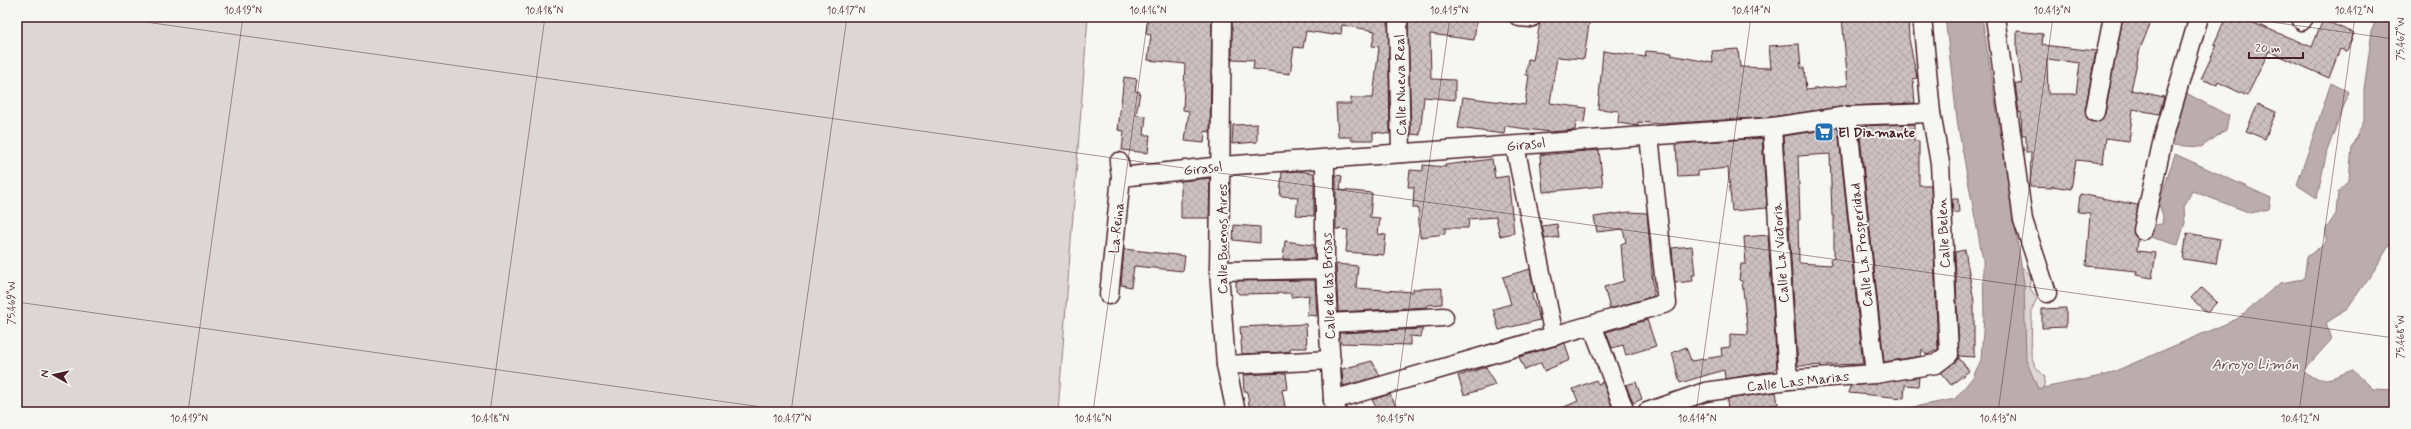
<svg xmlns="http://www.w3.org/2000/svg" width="2411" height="429" font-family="Mynerve,sans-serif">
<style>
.grass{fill:#ddd6d5;stroke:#947a80}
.water{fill:#bbadae;stroke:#8e747a}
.building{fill:url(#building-cross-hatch);stroke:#4a1f2b;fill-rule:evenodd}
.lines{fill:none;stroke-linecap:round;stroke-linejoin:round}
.minor-casing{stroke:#4a1f2b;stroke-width:21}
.minor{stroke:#f6f6f2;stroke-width:18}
.ticks{fill:none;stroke:#4a1f2b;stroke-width:1;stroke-opacity:0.45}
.labels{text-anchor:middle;stroke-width:3.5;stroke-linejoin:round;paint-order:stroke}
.street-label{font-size:14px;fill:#4a1f2b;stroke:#f6f6f2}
.poi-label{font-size:14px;font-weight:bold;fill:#4a1f2b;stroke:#f6f6f2;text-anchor:start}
.water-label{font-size:15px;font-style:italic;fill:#6c4a52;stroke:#f6f6f2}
.neatline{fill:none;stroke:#4a1f2b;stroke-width:1.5}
.ticks-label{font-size:10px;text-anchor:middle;fill:#4a1f2b}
</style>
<defs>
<pattern id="building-cross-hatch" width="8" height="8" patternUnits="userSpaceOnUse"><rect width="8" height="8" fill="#ccc1c0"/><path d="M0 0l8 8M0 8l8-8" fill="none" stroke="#b1a5a5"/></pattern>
</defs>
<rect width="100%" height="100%" fill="#f6f6f2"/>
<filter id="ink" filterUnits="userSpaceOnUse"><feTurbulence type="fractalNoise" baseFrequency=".025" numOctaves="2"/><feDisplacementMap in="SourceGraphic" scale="8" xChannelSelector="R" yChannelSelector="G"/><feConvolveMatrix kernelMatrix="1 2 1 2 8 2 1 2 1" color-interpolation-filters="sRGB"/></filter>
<g filter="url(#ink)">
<g class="grass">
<path d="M17 17H1088L1058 412H17Z"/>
<path d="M2017 268H2023L2031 276 2029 287 2037 298 2032 309 2031 355 2035 366 2045 377 2043 391 2029 384 2015 313Z"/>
</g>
<g class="water">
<path d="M1945 17H1982L2024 283 2026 360 2038 389 2106 375 2237 319 2280 283 2304 279 2307 257 2326 242V229L2336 214 2338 192 2349 180 2352 146 2364 121V90L2372 31 2376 17H2394V237L2375 269 2346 310 2326 323 2331 340 2303 371C2322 386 2332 377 2353 370L2373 389 2394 390V412H1888L1955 399 1973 377 1981 360 1984 317 1983 260 1958 127Z"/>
<path d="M2331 83 2349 92 2327 151 2317 198 2297 185Z"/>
<path d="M2184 92 2229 116 2226 130 2201 147 2172 145 2168 138Z"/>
<path d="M2175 154 2271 198 2269 209 2251 213 2192 191 2184 207 2185 223 2178 245 2150 237 2153 225 2162 224 2163 216 2159 204Z"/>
</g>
<g class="building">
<path d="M1148 17H1212L1210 132 1205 131 1204 143 1185 141 1189 111 1183 110 1185 64 1148 60 1151 35 1146 34Z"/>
<path d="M1232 17H1388L1390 134 1373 132V140H1351V137H1338L1336 104H1351V98H1373L1379 47 1372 46 1375 31 1342 25 1341 34 1334 33V35L1306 31 1303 48 1294 47 1290 74 1253 69 1254 60 1232 59Z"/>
<path d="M1408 17 1457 20 1458 17H1477L1474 40 1430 34 1431 79 1455 80V100L1424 97 1420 135 1411 134Z"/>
<path d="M1541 17H1590L1584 59 1557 57 1550 103 1586 108 1584 123 1576 122 1575 130 1549 132 1505 126 1504 134 1458 128 1463 97 1525 105 1529 75H1526L1528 59 1533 60Z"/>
<path d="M1842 17H1908L1909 39 1917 78 1913 79 1915 103 1847 106 1771 117 1660 124 1638 122V126L1618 123 1619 111 1598 109 1603 51 1645 57 1646 51 1672 53 1671 55 1713 63 1712 51 1738 49 1740 67 1771 68 1769 46 1799 44 1801 68H1804L1806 90 1848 85Z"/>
<path d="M2123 17H2153L2140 49 2131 90 2164 97 2159 114 2133 109 2129 141 2106 138 2103 163 2076 160 2071 189 2052 186V188L2030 187 2031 152H2026V135H2022L2021 112 2019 113 2015 83 2022 84 2017 50V31L2043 34 2042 45 2096 51 2085 110 2088 120 2098 122 2105 114ZM2047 59 2080 63 2076 94H2048Z"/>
<path d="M2226 17H2239L2312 47 2323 20 2354 33 2347 51 2340 49 2329 78 2269 51 2247 96 2218 82 2217 85 2201 79 2217 45 2214 44Z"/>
<path d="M1124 77 1137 79 1135 91 1140 92 1136 115 1146 116 1144 135H1150L1148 153 1122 150 1124 131 1118 130Z"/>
<path d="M2258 104 2276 112 2265 139 2246 131Z"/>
<path d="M1257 124V142L1232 144 1233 125Z"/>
<path d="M1914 124V141H1919V185H1931L1938 349 1927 355 1922 349 1921 356 1884 362 1859 126Z"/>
<path d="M1838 128 1863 364 1798 366 1783 136ZM1830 154 1832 216H1834V258L1830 259 1831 265 1799 263 1798 220H1800L1798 156Z"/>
<path d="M1762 138 1767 208 1732 211 1728 168 1698 171V176L1678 177 1676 144Z"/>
<path d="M1599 150 1603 186 1543 192 1540 155Z"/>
<path d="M1492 159 1495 178 1508 176 1514 233 1500 236 1496 217 1469 219 1468 228H1445V234L1420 237 1418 208H1413L1414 187H1408L1410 170 1423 171V165L1446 167 1445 165Z"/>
<path d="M1298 171 1314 173V216L1296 215 1298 197 1280 196 1282 172Z"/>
<path d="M1336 175 1342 176 1340 190 1372 193 1370 217 1380 218 1378 234 1386 235 1384 255 1346 252 1348 230 1336 229Z"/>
<path d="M1210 178 1209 218H1181V181Z"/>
<path d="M2080 194 2138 205 2133 233 2138 239 2137 251 2156 253 2152 278 2136 275 2137 271 2086 266 2090 213 2078 212Z"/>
<path d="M1952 199H1958L1959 213H1953Z"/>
<path d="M1629 212 1647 213 1654 296 1610 309 1604 287 1624 281 1621 244 1626 242 1623 229 1597 232 1594 217Z"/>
<path d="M1557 224 1559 237 1545 239 1542 226Z"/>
<path d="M1234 225 1260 227V243L1233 240Z"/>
<path d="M2187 233 2220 239 2216 264 2183 259Z"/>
<path d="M1768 235 1777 368 1774 369V371L1725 379 1724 370 1680 383 1672 353 1686 347 1691 361 1722 356 1721 348 1730 347V334L1748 335 1742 281 1739 280 1741 264H1746L1744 237Z"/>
<path d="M1285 241 1314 245V259H1283Z"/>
<path d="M1692 246 1695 275H1692L1693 281 1675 283 1672 248Z"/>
<path d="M1124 249 1185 256 1183 271 1134 266 1131 287 1121 285Z"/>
<path d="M1965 250 1974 301V357L1959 356 1955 252Z"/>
<path d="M1336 264 1358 266 1356 288 1413 292V289L1442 288V304L1428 305 1427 307 1338 312Z"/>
<path d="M1530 269 1534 292 1531 293 1540 320 1499 330 1493 309 1511 304 1503 277Z"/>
<path d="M1315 280 1317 316 1307 315 1309 295 1291 297V293L1239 294 1236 291V281Z"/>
<path d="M2201 287 2217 302 2207 313 2191 298Z"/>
<path d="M2066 308V327L2042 328V309Z"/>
<path d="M1647 320 1656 346 1626 355 1623 345 1612 348 1606 332Z"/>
<path d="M1306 324 1307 348H1290V351L1284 352 1242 354 1240 327Z"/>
<path d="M1423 329 1421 337 1410 336V345L1340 343 1339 333Z"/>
<path d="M1565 343 1570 360 1544 371 1541 363 1525 370 1519 357Z"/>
<path d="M1959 358 1969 371 1951 385 1941 373Z"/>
<path d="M1372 361 1380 376 1343 386 1342 369Z"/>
<path d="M1486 367 1495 385 1464 395 1458 376Z"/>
<path d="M1286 373 1288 389 1282 390 1286 412H1250L1247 391H1244L1243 375Z"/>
<path d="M1919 377 1918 386 1905 385 1904 398 1849 393 1850 386Z"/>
<path d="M1596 380 1598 384 1603 382 1614 412H1553L1578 401 1573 389Z"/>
<path d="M1636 382 1642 399 1633 403 1626 385Z"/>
<path d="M1776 392 1778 404 1747 408 1748 412H1728L1727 399Z"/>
<path d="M1390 394 1399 412H1379L1372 400Z"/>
</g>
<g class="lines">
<g class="minor-casing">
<g id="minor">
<path d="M1222 17 1219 271 1226 365 1236 412"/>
<path d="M1398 17 1401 153"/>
<path d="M1519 17 1531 18"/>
<path d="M1995 17 2023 220 2047 293"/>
<path d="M2302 21 2303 17"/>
<path d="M2095 112 2113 17"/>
<path d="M1847 116 1875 374"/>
<path d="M1772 127 1788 380"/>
<path d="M1515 146 1554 336"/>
<path d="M1325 159V269L1333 400 1337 412"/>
<path d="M1121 177 1222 166 1772 127 1847 116 1931 113"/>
<path d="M2143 230 2163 139 2199 17"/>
<path d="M1219 271 1325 269"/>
<path d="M1109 295 1121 177 1119 162"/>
<path d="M1328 323 1444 317"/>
<path d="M1592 325 1625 412"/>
<path d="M1226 365 1331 360"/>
<path d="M1333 400 1667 303 1649 136"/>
<path d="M1647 412 1705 392 1788 380 1875 374 1936 364 1949 354 1940 163 1931 113 1922 17"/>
</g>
</g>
<use href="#minor" class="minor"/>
</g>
</g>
<path class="ticks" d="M110 17 2394 338M2235 17 2394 39M17 302 797 412M188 412 243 17M490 412 545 17M791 412 847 17M1093 412 1148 17M1394 412 1450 17M1696 412 1751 17M1998 412 2053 17M2299 412 2355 17"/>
<defs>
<g id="supermarket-square" transform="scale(1)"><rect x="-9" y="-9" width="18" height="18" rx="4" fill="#1f6fb2" stroke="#f6f6f2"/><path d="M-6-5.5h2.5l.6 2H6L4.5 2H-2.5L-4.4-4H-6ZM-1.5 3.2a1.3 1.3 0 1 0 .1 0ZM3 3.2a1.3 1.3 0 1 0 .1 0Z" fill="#fff"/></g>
</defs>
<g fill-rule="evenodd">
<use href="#supermarket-square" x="1824" y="132"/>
</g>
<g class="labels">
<g class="street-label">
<text transform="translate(1400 85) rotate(-91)" y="5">Calle Nueva Real</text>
<text transform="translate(1526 144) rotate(-6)" y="5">Girasol</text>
<text transform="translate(1203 168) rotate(-6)" y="5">Girasol</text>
<text transform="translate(1116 228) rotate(-84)" y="5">La Reina</text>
<text transform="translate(1943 233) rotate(-93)" y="5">Calle Belen</text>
<text transform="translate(1222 239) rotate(-90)" y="5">Calle Buenos Aires</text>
<text transform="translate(1861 245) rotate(-96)" y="5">Calle La Prosperidad</text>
<text transform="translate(1780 253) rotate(-94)" y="5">Calle La Victoria</text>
<text transform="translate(1328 286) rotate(-92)" y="5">Calle de las Brisas</text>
<text transform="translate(1798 381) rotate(-6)" y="5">Calle Las Marias</text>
</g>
<g class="poi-label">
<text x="1838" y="137">El Diamante</text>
</g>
<g class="water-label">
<text x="2255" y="369">Arroyo Limón</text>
</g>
</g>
<rect width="2411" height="429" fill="none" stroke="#f6f6f2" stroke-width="44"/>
<g transform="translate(54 375) rotate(278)" stroke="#f6f6f2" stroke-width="3" paint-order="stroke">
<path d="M0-3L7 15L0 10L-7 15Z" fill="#4a1f2b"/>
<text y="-6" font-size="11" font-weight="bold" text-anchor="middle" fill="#4a1f2b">N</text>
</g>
<path d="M2249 52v6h54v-6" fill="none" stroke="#4a1f2b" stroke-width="2"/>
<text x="2255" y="52" font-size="12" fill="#4a1f2b" stroke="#f6f6f2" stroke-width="3" paint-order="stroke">20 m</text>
<rect x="22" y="22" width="2367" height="385" class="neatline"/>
<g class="ticks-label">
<text x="243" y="14">10.419°N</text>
<text x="544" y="14">10.418°N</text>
<text x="846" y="14">10.417°N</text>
<text x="1148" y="14">10.416°N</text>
<text x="1449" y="14">10.415°N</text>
<text x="1751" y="14">10.414°N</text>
<text x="2052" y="14">10.413°N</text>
<text x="2354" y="14">10.412°N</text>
<text transform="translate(2400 39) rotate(-90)" y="4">75.467°W</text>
<text transform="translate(11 303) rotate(-90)" y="4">75.469°W</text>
<text transform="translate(2400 337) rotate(-90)" y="4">75.468°W</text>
<text x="189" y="422">10.419°N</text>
<text x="490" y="422">10.418°N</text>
<text x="792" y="422">10.417°N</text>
<text x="1093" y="422">10.416°N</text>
<text x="1395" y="422">10.415°N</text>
<text x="1697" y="422">10.414°N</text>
<text x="1998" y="422">10.413°N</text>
<text x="2300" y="422">10.412°N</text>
</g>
</svg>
